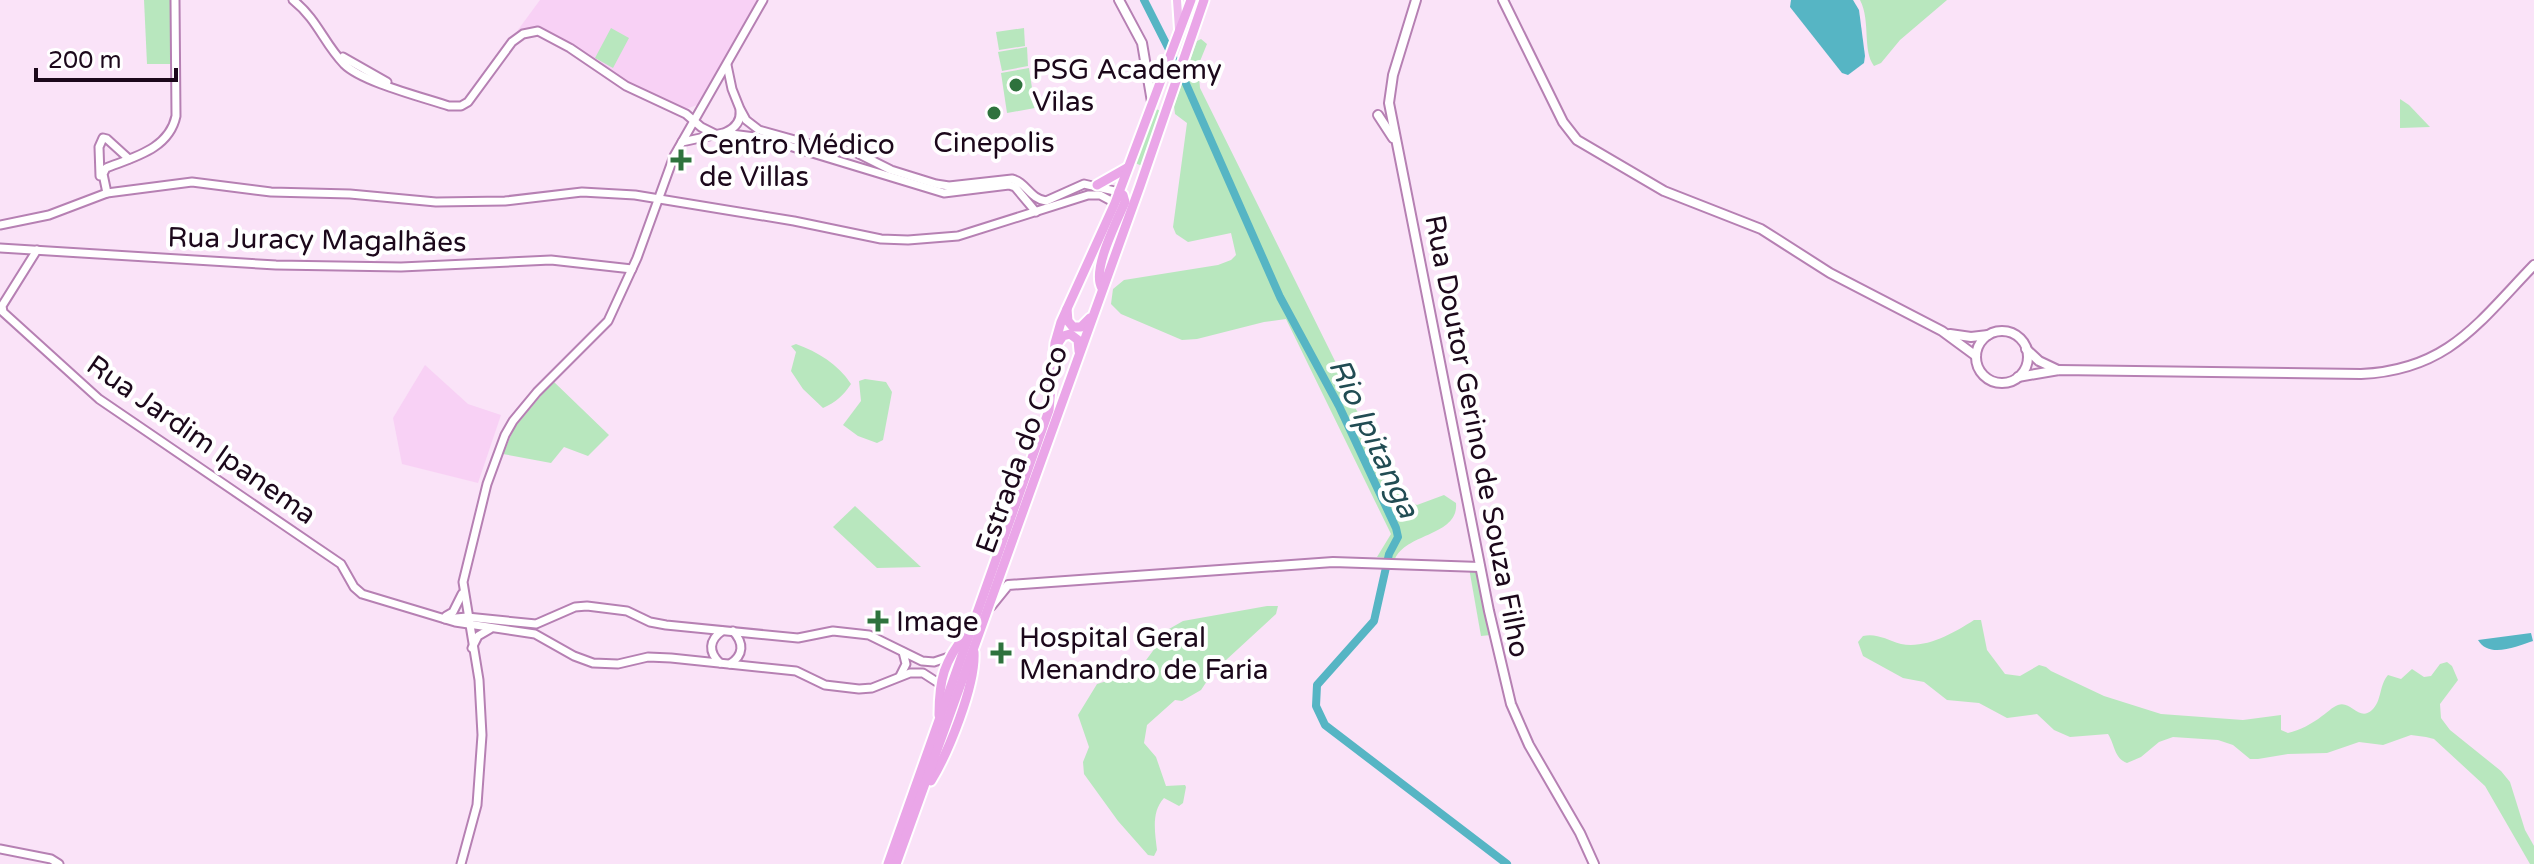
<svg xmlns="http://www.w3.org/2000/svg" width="2534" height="864" font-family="'Varela Round',sans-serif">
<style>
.built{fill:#f8d1f5}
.green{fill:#b8e7be}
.water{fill:#56b5c4}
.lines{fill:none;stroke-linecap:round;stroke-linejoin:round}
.river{stroke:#56b5c4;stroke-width:8}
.tertiary-casing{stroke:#b680b3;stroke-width:11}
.secondary-casing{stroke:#b680b3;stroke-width:12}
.primary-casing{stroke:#fff;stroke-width:12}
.trunk-casing{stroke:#fff;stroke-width:13}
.tertiary{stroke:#fff;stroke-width:7}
.secondary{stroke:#fff;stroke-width:8}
.primary{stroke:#efbcee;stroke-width:8}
.trunk{stroke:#eaa6e8;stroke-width:9}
.poi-dot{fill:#2e723d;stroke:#fff;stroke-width:3}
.labels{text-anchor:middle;stroke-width:8;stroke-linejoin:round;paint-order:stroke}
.poi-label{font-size:28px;fill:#1c081b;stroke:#fff;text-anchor:start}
.street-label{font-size:28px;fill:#1c081b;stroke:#fff}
.water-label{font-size:30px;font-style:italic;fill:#214c53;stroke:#fff}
</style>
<rect width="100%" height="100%" fill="#fae3f8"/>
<g class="built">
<path d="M540 0H757L697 105 686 109 630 86 548 31 532 27 515 34Z"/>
<path d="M425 365 468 404 501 415 478 483 402 464 393 418Z"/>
</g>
<g class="green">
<path d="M144 0H173L172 64H147Z"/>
<path d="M1860 0H1947L1900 40 1881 63 1874 66C1862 50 1871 21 1860 0Z"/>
<path d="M611 28 629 38 613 68 595 58Z"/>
<path d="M1024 28 1025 46 999 50 996 32Z"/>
<path d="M1201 39 1207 44 1198 66 1200 88 1335 361 1353 404 1410 502 1417 505 1444 495 1456 503C1459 536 1406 533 1395 559L1377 557 1391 534 1286 319 1264 322 1197 339 1182 340 1121 314 1111 304 1113 289 1124 280 1218 265 1231 260 1236 255 1231 233 1188 242 1176 234 1173 227 1187 123 1175 114 1174 106 1197 41Z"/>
<path d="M1027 47 1028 66 1002 71 998 52Z"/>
<path d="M1029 68 1035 108 1007 113 1001 73Z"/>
<path d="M2400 99 2409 105 2430 127 2400 128Z"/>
<path d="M1153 108 1161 111 1142 166 1133 162Z"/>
<path d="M796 344C818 352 838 364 851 384 843 396 836 402 823 408L803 389 791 371 796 352 791 346Z"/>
<path d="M865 379 886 382 892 392 883 440 877 443 858 436 843 425 861 401 859 381Z"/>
<path d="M553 381 609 435 588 456 564 447 551 463 503 454 514 428Z"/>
<path d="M855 506 921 567 877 568 833 527Z"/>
<path d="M1478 567 1491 635 1481 636 1469 568Z"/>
<path d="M1267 606H1278L1276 614 1213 672 1201 690 1182 701 1175 700 1147 725 1144 743 1156 757 1166 786 1185 785 1186 787 1183 803 1179 806 1164 798C1151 812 1155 832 1157 850L1154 856 1148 855 1118 821 1084 774 1083 762 1089 747 1078 715 1097 684 1126 675 1141 667 1169 629 1183 621Z"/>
<path d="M1974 620H1981L1987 650 2005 674 2020 676 2039 665 2046 667 2051 671 2104 696 2161 714 2243 720 2281 715V730L2288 733C2300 730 2312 724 2322 716 2327 713 2332 707 2338 705 2351 700 2359 722 2372 710 2382 701 2379 685 2388 675L2401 679 2412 669 2424 677 2431 676 2440 664 2447 662 2452 666 2458 680 2440 704 2441 718 2450 730 2501 771 2510 782 2525 830 2534 846V864H2530L2485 786 2434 739 2426 737 2411 735 2383 745 2359 742 2327 753 2288 754 2258 759H2250L2233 745 2218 740 2173 737 2159 742 2141 757 2127 763C2114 758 2115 745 2108 734L2070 737 2054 730 2037 714 2007 718 1979 703 1947 700 1924 682 1903 678 1863 656 1858 642 1863 636C1877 633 1887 640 1901 644 1926 649 1954 633 1974 620Z"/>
</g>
<g class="water">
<path d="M1791 0H1853L1859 10 1865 56 1864 63 1848 75 1842 73 1790 7Z"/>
<path d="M2531 633 2533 641C2517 646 2489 659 2478 640Z"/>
</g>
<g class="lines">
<path class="river" d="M1144 0 1183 77 1280 297 1339 406 1396 528 1398 537 1389 554 1374 621 1317 685 1316 706 1325 725 1507 864"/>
<g class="tertiary-casing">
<g id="tertiary">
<path d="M293 0C318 20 323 42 344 64 362 82 422 97 449 106H461L468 102 512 42 523 34 538 31 570 48 626 86 686 114 701 127 715 134"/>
<path d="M343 57 387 82"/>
<path d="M727 65 732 89 740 109 746 120 759 130 831 150 853 151 891 170 936 184 949 186 1012 179C1026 182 1030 199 1046 201L1084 184 1119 192"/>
<path d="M726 132C735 128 741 121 740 111"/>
<path d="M682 142 723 133 763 138 944 193 1009 185 1015 187 1036 212"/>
<path d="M100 176 99 147 103 138 107 139 129 159"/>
<path d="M107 193 103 174 106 168C134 157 169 149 176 116L175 0"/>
<path d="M0 225 49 215 107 193 192 182 271 192 350 194 436 202 505 201 582 192 635 195 794 221 881 239 908 240 958 236 1088 195H1100L1115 203"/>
<path d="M0 248 276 265 401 267 551 260 632 269"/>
<path d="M37 250 2 306 3 312 99 399 341 564 354 587 362 594 455 622 535 634 574 656 593 663 618 664 648 657 671 658 796 671 825 685 859 689 872 688 910 673H923L940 684"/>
<path d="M446 616 453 612 462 594"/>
<path d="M445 619 467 617 536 624 575 607 587 606 627 611 650 622 666 625 798 638 833 631 869 635 922 661 934 662 949 657"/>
<path d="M472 648 478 636 490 629"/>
<path d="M720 663C708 652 709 640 722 631"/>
<path d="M730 664C744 655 744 643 733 631"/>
<path d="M900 676 906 664 903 652"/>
<path d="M0 849 51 859 59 864"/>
<path d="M461 864 477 805 482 735 479 680 463 582 487 484 505 435 513 421 537 392 608 321 637 258 674 156 763 0"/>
</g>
</g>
<g class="secondary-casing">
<g id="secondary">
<path d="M1119 0 1142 43 1152 102"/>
<path d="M1416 0 1393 75 1389 103 1489 611 1511 704 1529 745 1580 833 1594 864"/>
<path d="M1503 0 1563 122 1577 140 1664 191 1761 229 1830 273 1942 331 1976 356"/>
<path d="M1378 115 1393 138"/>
<circle cx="2002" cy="357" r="26"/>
<path d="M1950 334 1971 337 1988 335"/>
<path d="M2026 349 2039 361 2058 370"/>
<path d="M2018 377 2059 370 2361 374C2448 370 2478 323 2534 265"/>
<path d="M991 606 1008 585 1333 562 1480 567"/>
</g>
</g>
<g class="primary-casing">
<path id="primary" d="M1177 0 1179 29"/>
</g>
<g class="trunk-casing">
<g id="trunk">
<path d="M1097 185 1127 168"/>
<path d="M1102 288C1091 271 1117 221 1125 202L1123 195 1119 192"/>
<path d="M1067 309 1068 321 1073 327H1081L1090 318"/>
<path d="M1056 346 1063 336 1070 334 1078 340 1079 351"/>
<path d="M939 715C939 679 944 661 967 633"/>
<path d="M931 781C948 753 976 685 974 652"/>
<path d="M888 864 1049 410 1055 343 1061 322 1115 203 1191 0"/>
<path d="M896 864 1140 186 1204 0"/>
</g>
</g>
<use href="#tertiary" class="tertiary"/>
<use href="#secondary" class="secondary"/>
<use href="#primary" class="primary"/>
<use href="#trunk" class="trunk"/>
</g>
<g class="poi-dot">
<circle cx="1016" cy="85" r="8"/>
<circle cx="994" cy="113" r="8"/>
<path d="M677 148h8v8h8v8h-8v8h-8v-8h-8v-8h8z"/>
<path d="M874 609h8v8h8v8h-8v8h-8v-8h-8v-8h8z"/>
<path d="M997 641h8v8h8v8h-8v8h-8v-8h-8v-8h8z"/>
</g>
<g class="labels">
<g class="poi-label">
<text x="1032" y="79">PSG Academy<tspan x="1032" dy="32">Vilas</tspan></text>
<text x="994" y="152" text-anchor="middle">Cinepolis</text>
<text x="699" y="154">Centro Médico<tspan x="699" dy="32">de Villas</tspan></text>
<text x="896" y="631">Image</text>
<text x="1019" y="647">Hospital Geral<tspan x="1019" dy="32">Menandro de Faria</tspan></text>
</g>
<g class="street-label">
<text transform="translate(317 239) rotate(1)" y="10">Rua Juracy Magalhães</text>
<text transform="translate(1478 436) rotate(79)" y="10">Rua Doutor Gerino de Souza Filho</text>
<text transform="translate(202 439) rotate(35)" y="10">Rua Jardim Ipanema</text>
<text transform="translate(1021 449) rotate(-70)" y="10">Estrada do Coco</text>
</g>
<g class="water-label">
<text transform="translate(1374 438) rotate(65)" y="10">Rio Ipitanga</text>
</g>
</g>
<path d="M36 68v12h140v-12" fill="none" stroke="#1c081b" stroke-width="4"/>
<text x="48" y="68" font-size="24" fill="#1c081b" stroke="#ffffff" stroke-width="6" paint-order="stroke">200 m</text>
</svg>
